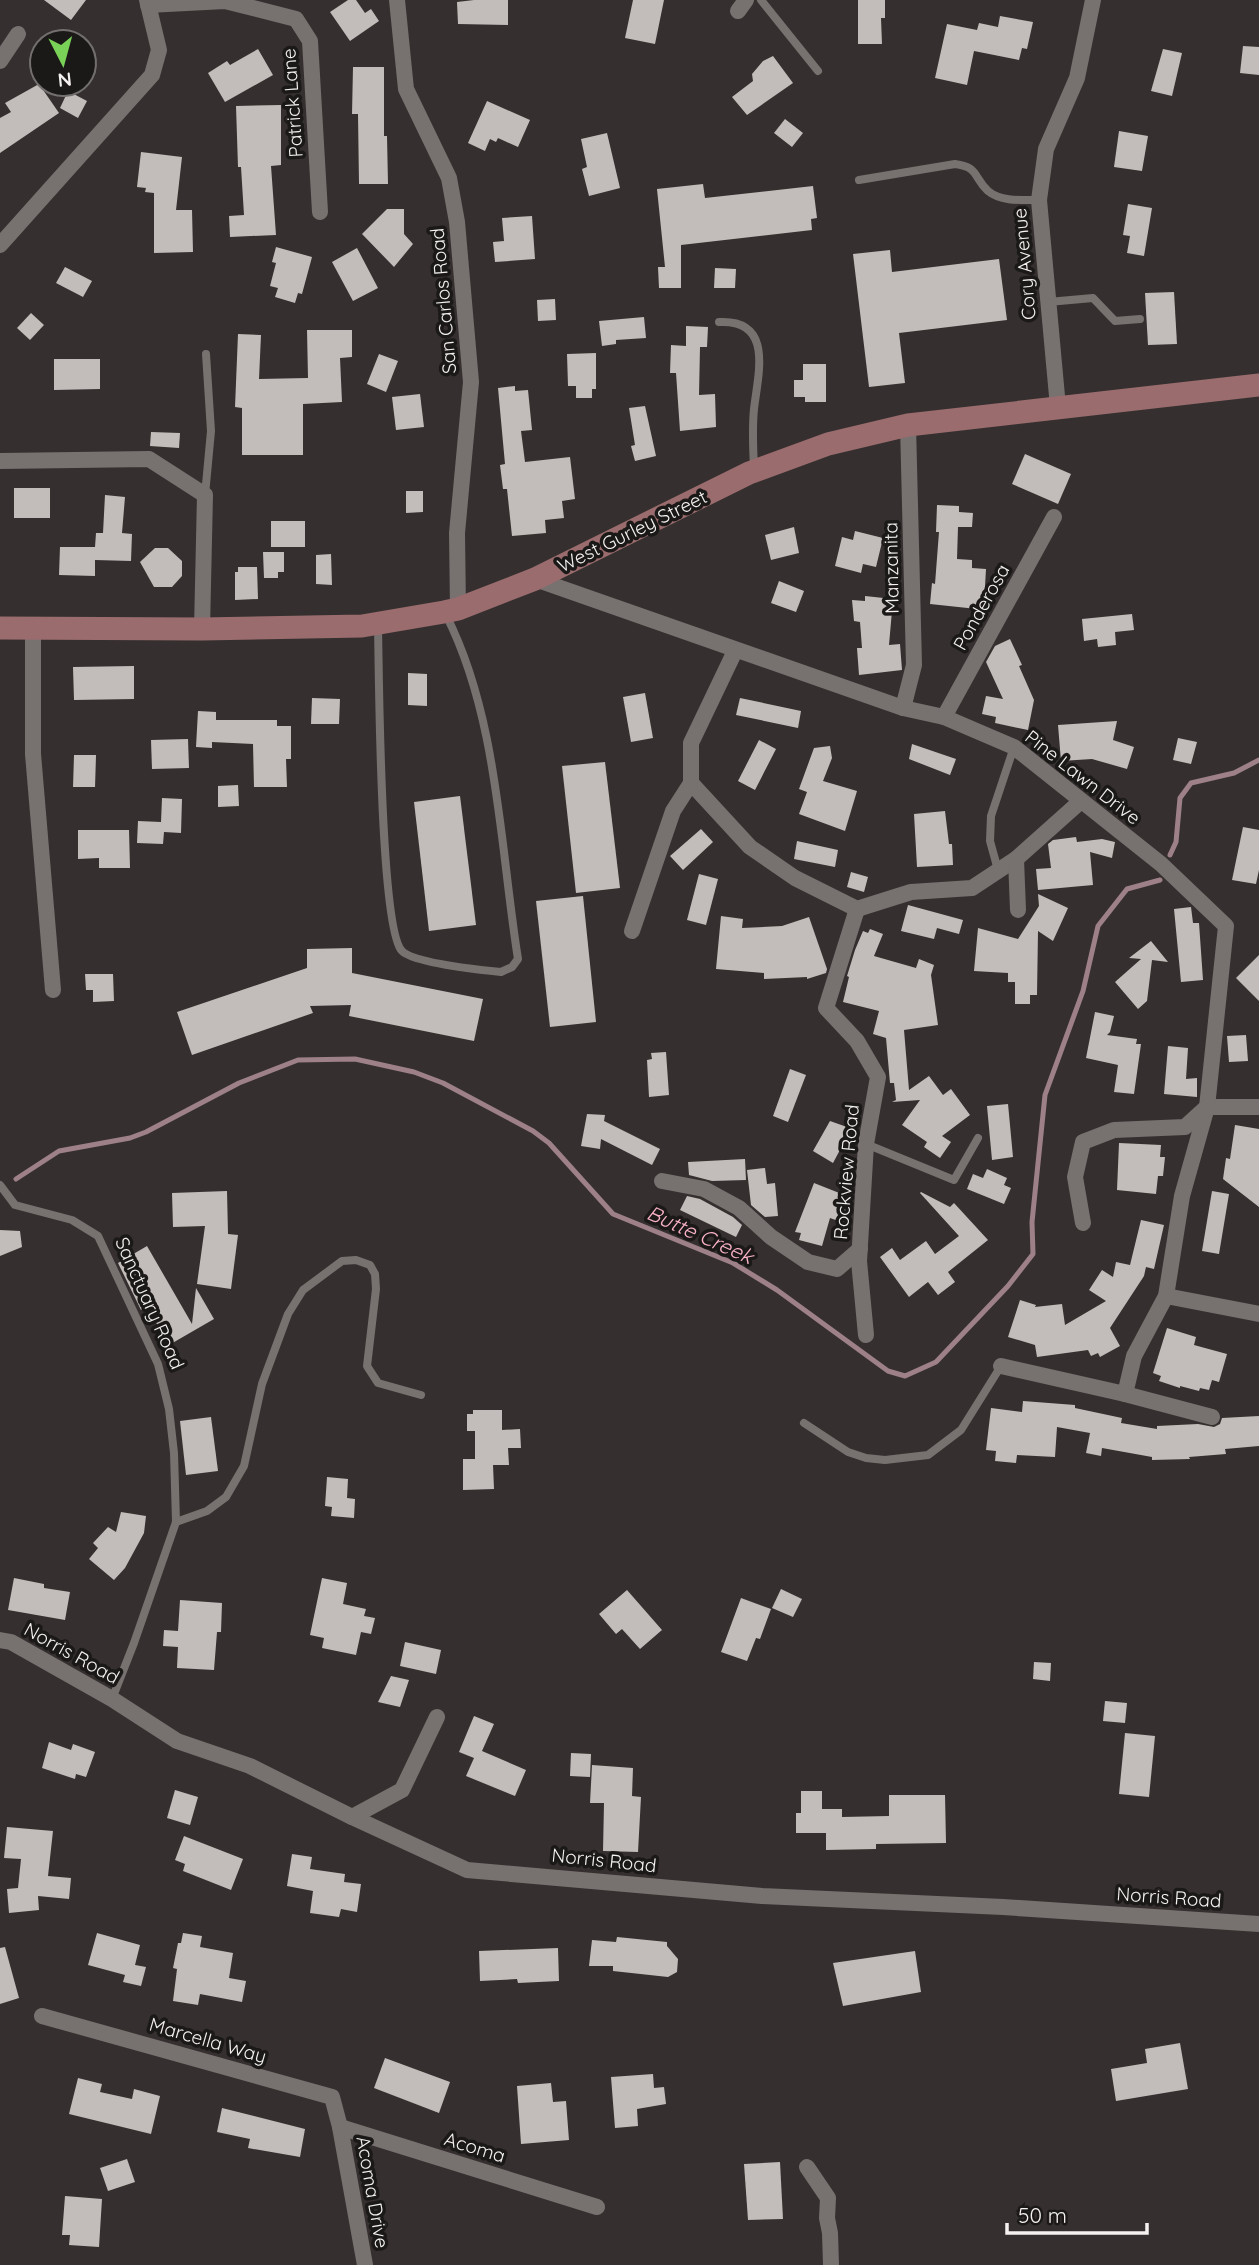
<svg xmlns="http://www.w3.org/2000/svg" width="1259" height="2265" font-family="Quicksand,sans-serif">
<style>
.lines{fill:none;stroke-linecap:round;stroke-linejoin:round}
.stream{stroke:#9e8089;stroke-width:5}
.building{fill:#c2bdba}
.service{stroke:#777170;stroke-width:8}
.minor{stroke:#777170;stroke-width:16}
.secondary{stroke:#9b6c6e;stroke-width:23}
.labels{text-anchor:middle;stroke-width:7;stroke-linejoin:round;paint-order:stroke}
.street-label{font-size:19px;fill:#f4f1f0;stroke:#1b1918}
.water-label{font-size:21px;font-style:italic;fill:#fab2c8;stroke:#1b1918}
</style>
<rect width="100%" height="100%" fill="#35302f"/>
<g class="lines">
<g class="stream">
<path d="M1170 855 1176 842 1180 798 1191 783 1234 773 1259 760"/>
<path d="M16 1179 59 1151 130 1138 146 1132 239 1083 298 1060 355 1059 414 1072 443 1083 533 1131 549 1143 613 1214 733 1263 777 1290 888 1371 905 1376 936 1362 1008 1286 1033 1254 1032 1222 1045 1095 1083 991 1098 926 1127 889 1160 880"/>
</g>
</g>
<g class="building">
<path d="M44 0H86L71 20Z"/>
<path d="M348 0H356L365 13 371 9 379 21 350 41 330 12Z"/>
<path d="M474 0H508V25L458 24 457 2Z"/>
<path d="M633 0H664L655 44 625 38Z"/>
<path d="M858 0H885V18H881L882 44H858Z"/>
<path d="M1000 16 1033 22 1027 49 1022 48 1019 60 974 51 967 85 935 78 947 24 977 30 979 23 998 27Z"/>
<path d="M1243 46 1259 47V75L1240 73Z"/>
<path d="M258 49 273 75 225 102 208 73 227 61 230 65Z"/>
<path d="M1163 49 1182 53 1172 96 1151 91Z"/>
<path d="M773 56 793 83 747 115 732 97 753 81 752 74 763 61Z"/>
<path d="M353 67H384V136H387L388 184H359L358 114H352Z"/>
<path d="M39 84 59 113 0 153V118L11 112 5 103Z"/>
<path d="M68 91 87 101 78 118 60 108Z"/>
<path d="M487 101 530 120 518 147 498 138 496 142 490 139 485 151 468 143Z"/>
<path d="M281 105V165L271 166 276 235 230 237 229 216 244 215 241 167H238L236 106Z"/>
<path d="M785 119 803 133 792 147 774 133Z"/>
<path d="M1119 131 1148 136 1142 171 1114 167Z"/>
<path d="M607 133 620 188 589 196 582 169 587 167 581 139Z"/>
<path d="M141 152 182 157 176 210H192L193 252 154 253V193L145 192 146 188 137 187Z"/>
<path d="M703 184 705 198 813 186 817 218 811 219 812 230 681 245V288H659L658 267H665L657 189Z"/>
<path d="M1128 204 1152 208 1144 256 1127 253 1130 236 1123 235Z"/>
<path d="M387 209H404V234L413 244 394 267 362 234Z"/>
<path d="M532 216 535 259 495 262 493 242 504 241 502 218Z"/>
<path d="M276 247 312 257 302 294 298 293 295 303 275 297 278 288 270 286 276 263 272 262Z"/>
<path d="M357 248 378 288 353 301 332 262Z"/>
<path d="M890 250 892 272 999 259 1007 320 899 333 905 383 869 387 853 254Z"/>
<path d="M65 267 92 281 83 297 56 283Z"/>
<path d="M715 268 736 269 735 288H714Z"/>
<path d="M1174 292 1177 344 1148 345 1145 293Z"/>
<path d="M555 299 556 320 538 321 537 300Z"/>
<path d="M31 313 44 325 30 340 17 328Z"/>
<path d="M644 317 646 338 616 340V344L602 346 599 321Z"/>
<path d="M686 326 708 327 707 347H700L699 395 715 394 716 427 680 431 676 373H670L671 345 686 346Z"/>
<path d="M307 330H352V357L340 358 342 402 303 404V455H242V408L235 407 238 334 261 335 259 379 308 378Z"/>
<path d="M596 353V389H592V398H576V386H568L567 354Z"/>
<path d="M379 354 398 361 386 392 367 384Z"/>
<path d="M54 359H100V389L54 390Z"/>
<path d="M803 364H826V402H805V397H794V380H803Z"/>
<path d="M515 386V391L528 390 532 430 521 431 525 462 570 457 575 499 562 501 564 518 545 520 546 533 512 536 507 489H503L500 465 505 464 498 388Z"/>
<path d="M420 394 424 427 396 430 392 397Z"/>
<path d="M645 406 656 456 635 461 631 446 635 445 629 408Z"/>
<path d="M151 432 180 433 179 448 150 446Z"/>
<path d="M1025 454 1071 474 1058 504 1012 484Z"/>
<rect x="14" y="488" width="36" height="30"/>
<path d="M406 491H423V512L406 513Z"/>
<path d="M105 495 125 497 122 533 132 534 131 561 95 560V576L59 575 60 547H95L96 533H103Z"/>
<path d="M937 505 959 506V512L973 513 972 527H958L957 559 972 560V568L986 569 984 604 978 603 977 609 930 604 932 583 935 584 939 532H936Z"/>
<rect x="271" y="521" width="34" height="26"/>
<path d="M794 527 799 553 771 560 765 535Z"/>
<path d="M855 531 883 538 876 567 863 564 861 573 835 566 842 537 853 540Z"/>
<path d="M155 548H168L182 561V576L172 587H154L140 562Z"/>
<path d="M263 552H284V572H278V578H264Z"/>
<path d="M331 554 332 585 316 584V555Z"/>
<path d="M238 567H257L258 599 235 600V572H238Z"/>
<path d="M779 581 804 591 796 612 771 603Z"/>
<path d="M865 596 893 599 889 645 900 644 902 670 859 675 857 648H862L860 622 854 621 852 600 865 601Z"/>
<path d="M1132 614 1134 630 1115 632 1116 645 1098 647 1097 639 1084 641 1082 619Z"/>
<path d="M1010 639 1022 665 1019 666 1034 700 1028 730 995 723 996 717 982 714 986 696 1003 699 986 662 995 646Z"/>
<path d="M134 666V699L74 700 73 667Z"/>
<path d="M408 673 427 674V706L408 705Z"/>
<path d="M645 693 653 738 631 742 623 697Z"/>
<path d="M312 698 340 699 339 724H311Z"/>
<path d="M740 698 801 711 798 728 736 715Z"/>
<path d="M198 711 216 712V720H277V726H291V759H286L287 787H254L253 744 212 742V748L196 747Z"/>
<path d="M1117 721 1113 740 1134 747 1127 769 1092 759 1061 761 1058 725Z"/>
<path d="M1178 738 1197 742 1191 764 1173 760Z"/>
<path d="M188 739 189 768 152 769 151 740Z"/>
<path d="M759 740 776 749 755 790 738 781Z"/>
<path d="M912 744 956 759 950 775 909 759Z"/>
<path d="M830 746 832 758 823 781 857 791 845 831 799 814 807 792 799 789 814 748Z"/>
<path d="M74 755H96L95 787H73Z"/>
<path d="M605 762 620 888 576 893 562 766Z"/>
<path d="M238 785 239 806 218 807V786Z"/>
<path d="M460 796 476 925 429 931 414 802Z"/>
<path d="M162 798 182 799 181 833 164 832 163 844 137 843 138 821 161 822Z"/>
<path d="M945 811 949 844H952L953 865 917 867 914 814Z"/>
<path d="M1243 827 1259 830V870L1256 884 1232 880Z"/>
<path d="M701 829 713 842 683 870 670 856Z"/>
<path d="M78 830H129L130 868H99V858L78 859Z"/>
<path d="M1076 837 1077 842 1102 839 1115 842 1112 858 1090 852 1093 885 1038 890 1036 869 1051 868 1048 844 1053 840Z"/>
<path d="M797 841 838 850 835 867 794 859Z"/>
<path d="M851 872 868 877 864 892 847 887Z"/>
<path d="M699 874 718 879 706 925 687 920Z"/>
<path d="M1038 894 1068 908 1053 941 1038 931 1037 995H1030V1004H1015V982H1008V973L974 971 978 928 1018 939 1039 906Z"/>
<path d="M583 896 596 1022 550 1027 536 901Z"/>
<path d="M908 905 963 920 959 934 937 928 934 939 901 931Z"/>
<path d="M1191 907 1193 923H1199L1203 980 1181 982 1174 909Z"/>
<path d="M721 916 743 919 742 928 782 926 809 917 827 969 826 973 807 979V977L764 979V973L716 969Z"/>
<path d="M870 929 883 934 874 956 916 968 919 959 934 965 931 975 938 1025 904 1030 909 1090 929 1076 943 1095 951 1089 970 1115 942 1136 951 1142 940 1158 924 1147 927 1142 902 1125 920 1100 892 1102 896 1100 894 1083H890L886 1038 873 1034 879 1011 843 1002 849 977 847 976 855 950 863 931 868 933Z"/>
<path d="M1151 941 1168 962 1152 960 1147 1001 1138 1009 1115 982 1141 959 1129 958Z"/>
<path d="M352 948V973L483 999 474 1041 349 1016 351 1005 310 1006 313 1013 192 1055 177 1012 307 968V949Z"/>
<path d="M1259 955V1001L1236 978Z"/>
<path d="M85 974H113L114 1001 93 1002V990H86Z"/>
<path d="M1095 1012 1114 1016 1110 1032 1107 1035 1137 1039 1136 1044H1141L1134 1094 1114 1092 1118 1065 1086 1058Z"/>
<path d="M1246 1035 1248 1061 1229 1062 1227 1036Z"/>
<path d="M1168 1046 1188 1048 1186 1079 1197 1078V1097L1164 1094Z"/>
<path d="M666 1052 669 1095 649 1097 647 1060 652 1059 651 1053Z"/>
<path d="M790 1069 806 1075 788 1122 773 1116Z"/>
<path d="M1008 1104 1013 1157 992 1160 987 1106Z"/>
<path d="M587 1114 605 1115 604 1121 660 1149 652 1165 601 1139 600 1149 581 1146Z"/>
<path d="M830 1121 847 1127 839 1147 841 1148 833 1163 813 1151Z"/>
<path d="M1235 1125 1259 1129V1207L1223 1179 1226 1158 1230 1159Z"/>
<path d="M1119 1143 1161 1145 1160 1157H1165L1163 1176H1158L1156 1194 1117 1190Z"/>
<path d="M745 1159 746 1180 712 1181 689 1175 688 1162Z"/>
<path d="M765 1168 767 1184 775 1183 778 1216 765 1217 751 1205 747 1170Z"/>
<path d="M987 1169 1007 1178 1004 1185 1011 1188 1004 1204 967 1189 973 1174 983 1178Z"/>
<path d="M814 1183 852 1198 844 1223 830 1218 822 1246 799 1240 801 1233 795 1232Z"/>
<path d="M227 1191 228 1234 238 1235 231 1289 197 1284 205 1226 173 1227 172 1193Z"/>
<path d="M1212 1191 1229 1194 1219 1254 1202 1251Z"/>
<path d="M921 1192 950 1207 954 1203 988 1240 948 1272 955 1282 938 1295 928 1282 909 1297 880 1257 892 1248 900 1260 926 1241 935 1254 959 1236 920 1193Z"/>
<path d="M687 1196 700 1199 733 1217 742 1225 736 1237 680 1210Z"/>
<path d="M1141 1220 1164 1225 1154 1269 1146 1267 1144 1276 1110 1328 1120 1346 1100 1357 1098 1353 1091 1356 1088 1350 1037 1357 1035 1345 1008 1337 1020 1300 1036 1305 1035 1307 1062 1304 1065 1325 1106 1301 1089 1290 1102 1270 1113 1277 1116 1262 1130 1265Z"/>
<path d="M0 1230 20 1231 22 1247 0 1256Z"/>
<path d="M147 1246 192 1324 196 1288 214 1319 169 1345 147 1307 141 1310 118 1263Z"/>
<path d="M1167 1328 1196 1337 1194 1345 1227 1354 1219 1382 1212 1380 1209 1390 1200 1388 1199 1391 1180 1386V1388L1159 1381 1161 1376 1153 1373Z"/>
<path d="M1023 1401 1075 1405V1408L1122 1418 1121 1423 1157 1429V1426L1198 1424 1214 1427 1220 1424 1222 1418 1259 1416V1446L1225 1449 1226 1454 1189 1457 1190 1459 1152 1460V1457L1102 1448 1101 1456 1086 1453 1090 1433 1057 1427 1055 1457 1017 1455 1016 1463 995 1461 996 1451 986 1450 991 1408 1022 1412Z"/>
<path d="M473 1410H502V1430L520 1429 521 1448H508L509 1465H493L494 1489 463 1490V1459H475V1431H467V1414H473Z"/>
<path d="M211 1417 218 1471 186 1475 180 1421Z"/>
<path d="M327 1477 348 1479 347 1498 355 1499 354 1518 331 1516 332 1507 325 1506Z"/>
<path d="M121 1512 146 1516 144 1533 125 1568 114 1580 89 1559 98 1548 93 1543 108 1527 116 1532Z"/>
<path d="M14 1578 44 1584V1588L70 1592 65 1620 8 1610Z"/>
<path d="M322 1578 347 1583 343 1604 366 1609 364 1616 375 1618 371 1634 361 1632 356 1655 322 1648 324 1638 310 1635Z"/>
<path d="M781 1589 802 1599 793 1617 772 1608Z"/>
<path d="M627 1590 662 1630 640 1649 622 1629 616 1634 599 1614Z"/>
<path d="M741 1598 771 1609 760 1639 756 1638 747 1661 721 1652Z"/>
<path d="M180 1600 222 1603 221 1632H217L214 1670 177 1668 178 1647 163 1646 164 1630 178 1631Z"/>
<path d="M405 1642 441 1650 436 1674 400 1666Z"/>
<path d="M1034 1662 1051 1663 1050 1681 1033 1679Z"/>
<path d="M391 1676 409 1680 400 1707 378 1702Z"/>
<path d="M1105 1701 1127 1703 1125 1723 1103 1721Z"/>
<path d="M474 1716 494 1724 482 1751 526 1770 515 1796 466 1776 474 1758 459 1752Z"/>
<path d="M1125 1733 1155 1736 1149 1797 1119 1794Z"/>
<path d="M49 1742 71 1750 73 1744 95 1752 86 1777 76 1774 75 1779 42 1768Z"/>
<path d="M571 1753 591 1754 590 1777 570 1776Z"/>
<path d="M592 1765 633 1768 632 1796 641 1797 638 1852 603 1851 604 1803H590Z"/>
<path d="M175 1790 198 1797 190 1825 167 1818Z"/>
<path d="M801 1791H822V1809H842V1817L889 1816V1795H945L946 1843 876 1844V1849L826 1850V1833H796V1813H801Z"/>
<path d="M7 1827 53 1831 48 1876 71 1878 69 1899 38 1896 39 1910 9 1913 7 1889 18 1888 21 1859 4 1858Z"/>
<path d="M184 1836 243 1859 231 1890 183 1871 185 1864 175 1860Z"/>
<path d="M292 1854 312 1857 310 1869 345 1874 344 1882 361 1884 357 1912 341 1909 339 1917 310 1913 313 1891 287 1886Z"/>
<path d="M97 1933 140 1945 135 1965 146 1967 141 1986 123 1982 125 1975 88 1965Z"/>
<path d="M183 1933 202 1936 200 1947 233 1953 229 1978 246 1981 242 2002 200 1994 198 2005 173 2001 177 1969 173 1968 178 1943H181Z"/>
<path d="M617 1937 667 1942V1946L678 1959 677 1972 668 1977 613 1971V1966H589L592 1940 616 1942Z"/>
<path d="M5 1947 19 1998 0 2004V1948Z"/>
<path d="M558 1948 559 1981 518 1983 517 1979 480 1981 479 1951Z"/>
<path d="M915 1951 921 1992 843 2006 833 1963Z"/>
<path d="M1180 2043 1188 2089 1116 2101 1111 2069 1147 2063 1145 2049Z"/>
<path d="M385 2058 450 2082 439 2113 374 2088Z"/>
<path d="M653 2074 654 2088 664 2087 666 2104 637 2109 638 2126 615 2128 611 2077Z"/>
<path d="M78 2078 102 2084 100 2092 132 2099 134 2089 160 2096 151 2134 69 2114Z"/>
<path d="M551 2083 553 2102 566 2101 569 2140 521 2144 517 2086Z"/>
<path d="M222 2108 305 2129 300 2157 248 2148 250 2139 217 2132Z"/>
<path d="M127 2159 135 2182 108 2191 100 2168Z"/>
<path d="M780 2162 783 2219 748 2220 744 2164Z"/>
<path d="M65 2196 102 2199 99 2247 69 2245 70 2235H62Z"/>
</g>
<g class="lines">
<g class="service">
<path d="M761 0 818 71"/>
<path d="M859 180 955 164C979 167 973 177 988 191 1001 202 1023 200 1039 200"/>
<path d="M1048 302 1093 298 1115 321 1140 319"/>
<path d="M719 322C774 319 758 374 754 409 752 429 753 448 754 468"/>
<path d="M205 495 211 431 206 354"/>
<path d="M378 626C379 672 380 929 402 951 414 963 481 970 501 972L512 967 518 959C500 847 498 717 446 615"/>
<path d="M998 870 990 841 991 816 1014 747"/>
<path d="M866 1144 954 1180 978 1138"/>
<path d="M0 1185 15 1205 72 1220 98 1236 158 1364 169 1409 174 1453 176 1522 134 1643 112 1699"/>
<path d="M804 1423 848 1452 866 1458 885 1460 928 1455 961 1430 1001 1366"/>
<path d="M176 1522 207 1511 226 1497 244 1466 262 1384 288 1314 303 1290 342 1261 356 1260 370 1265 375 1274 376 1289 367 1366 378 1383 421 1395"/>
</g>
<g class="minor">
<path d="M397 0 406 89 449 178 457 222 471 382 457 533 458 609"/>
<path d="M148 5 225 1 296 19 310 41 320 212"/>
<path d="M738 11 746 0"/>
<path d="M0 61 18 34"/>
<path d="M0 245 152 75 159 50 147 0"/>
<path d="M1058 407 1039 200 1046 149 1077 78 1093 0"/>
<path d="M0 461 149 459 205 495 202 629"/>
<path d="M535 579 903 708 944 717 1014 747 1161 864 1226 926 1207 1107 1182 1196 1166 1296 1134 1356 1125 1394"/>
<path d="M33 628V754L53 990"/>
<path d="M735 651 691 743V783L750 847 795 878 857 909 911 892 972 888 1016 859 1081 801"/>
<path d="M903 708 914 665 908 425"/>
<path d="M944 717 1054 517"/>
<path d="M1016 859 1018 910"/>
<path d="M857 909 826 1008 857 1041 878 1077 866 1144 859 1261 866 1335"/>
<path d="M632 931 673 811 691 783"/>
<path d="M662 1181 704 1189 739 1208 771 1237 808 1262 837 1269 860 1249"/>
<path d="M1083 1223 1075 1177 1083 1142 1114 1130 1185 1127 1207 1107H1259"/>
<path d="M1166 1296 1259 1314"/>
<path d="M1001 1366 1125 1394 1212 1417"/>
<path d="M0 1640 11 1642 112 1699 177 1741 250 1766 352 1817 467 1870 762 1896 1003 1907 1259 1924"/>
<path d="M352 1817 402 1790 437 1717"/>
<path d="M42 2016 332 2097 340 2127 365 2265"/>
<path d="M340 2127 597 2207"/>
<path d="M807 2167 828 2198 827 2218 830 2233 831 2265"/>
</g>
<path class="secondary" d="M0 628 202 629 362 626 444 612 458 609 535 579 749 473 828 444 908 425 1259 385"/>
</g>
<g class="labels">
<g class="street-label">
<text transform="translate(292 103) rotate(-94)" y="7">Patrick Lane</text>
<text transform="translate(1024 264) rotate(-95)" y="7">Cory Avenue</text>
<text transform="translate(443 301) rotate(-95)" y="7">San Carlos Road</text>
<text transform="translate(632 531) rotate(-26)" y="7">West Gurley Street</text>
<text transform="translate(891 568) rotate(-91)" y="7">Manzanita</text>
<text transform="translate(981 607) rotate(-61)" y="7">Ponderosa</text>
<text transform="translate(1083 777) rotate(38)" y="7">Pine Lawn Drive</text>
<text transform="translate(846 1172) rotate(-85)" y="7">Rockview Road</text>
<text transform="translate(150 1303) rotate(66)" y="7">Sanctuary Road</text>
<text transform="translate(72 1653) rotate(29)" y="7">Norris Road</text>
<text transform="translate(604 1860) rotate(6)" y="7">Norris Road</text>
<text transform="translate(1169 1897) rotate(4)" y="7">Norris Road</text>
<text transform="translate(208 2040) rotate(16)" y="7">Marcella Way</text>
<text transform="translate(475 2147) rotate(17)" y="7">Acoma</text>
<text transform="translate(373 2192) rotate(80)" y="7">Acoma Drive</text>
</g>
<g class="water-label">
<text transform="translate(700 1235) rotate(24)" y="7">Butte Creek</text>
</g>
</g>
<g transform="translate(63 63) rotate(174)"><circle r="33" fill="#1b1918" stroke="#726f6e" stroke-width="2"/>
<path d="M0-5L12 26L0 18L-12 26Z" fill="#7ad157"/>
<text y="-10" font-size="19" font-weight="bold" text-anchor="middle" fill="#f4f1f0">N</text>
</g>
<path d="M1007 2223v10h140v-10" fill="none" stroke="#f4f1f0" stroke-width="3.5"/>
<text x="1018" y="2223" font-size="21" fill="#f4f1f0" stroke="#1b1918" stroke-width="5" paint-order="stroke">50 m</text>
</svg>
